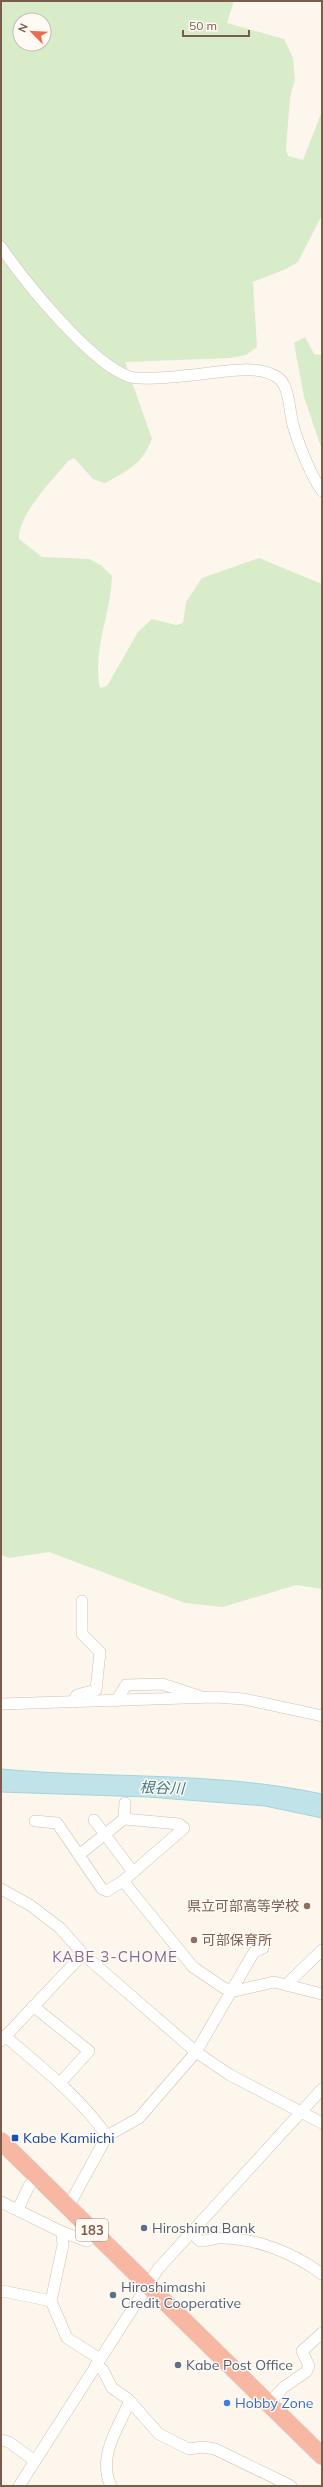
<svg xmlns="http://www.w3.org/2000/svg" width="323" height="2487" font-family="Mulish,'Noto Sans JP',sans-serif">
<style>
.green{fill:#d8ecc9;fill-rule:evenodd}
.water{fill:#bfe3e8;stroke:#a5d3da}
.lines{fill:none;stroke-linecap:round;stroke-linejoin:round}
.minor-casing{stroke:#d1beb0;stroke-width:12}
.highway-casing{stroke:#dad1cd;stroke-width:18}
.minor{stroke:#fff;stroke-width:11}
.highway{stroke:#f7b7a3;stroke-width:17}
.education-dot{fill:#8d6e63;stroke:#fffaf3;stroke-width:1.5}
.transit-dot{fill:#1a4fb4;stroke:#fffaf3;stroke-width:1.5}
.service-dot{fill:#5c6f8a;stroke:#fffaf3;stroke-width:1.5}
.shop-dot{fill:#3f7fe0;stroke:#fffaf3;stroke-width:1.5}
.labels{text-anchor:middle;stroke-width:3;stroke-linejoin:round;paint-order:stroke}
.shield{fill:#fffaf3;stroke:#a28b7f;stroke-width:1}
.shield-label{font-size:13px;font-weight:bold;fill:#7a5c4d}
.education-label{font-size:14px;fill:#785e54;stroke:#fffaf3;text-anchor:end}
.transit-label{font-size:14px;fill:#164399;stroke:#fffaf3;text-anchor:start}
.service-label{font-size:14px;fill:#4e5e75;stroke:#fffaf3;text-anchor:start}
.shop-label{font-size:14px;fill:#366cbe;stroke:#fffaf3;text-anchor:start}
.water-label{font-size:15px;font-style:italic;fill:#437c86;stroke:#fffaf3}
.neighbourhood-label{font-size:15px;letter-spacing:1px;fill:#846695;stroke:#fffaf3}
</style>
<rect width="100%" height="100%" fill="#fdf6ec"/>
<g class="green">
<path d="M1 1H234L227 23 284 39 293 58 295 80 290 97 286 150 288 156 303 160 322 111V215L298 262 286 269 253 282 257 347 246 355 230 358 125 362 152 439C142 464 129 470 105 483L93 479 74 458 68 461C53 480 18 514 19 539L42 557 89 559 101 565 112 576C111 614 92 650 100 688L107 686 138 632 152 619 176 625 183 623 186 602 202 578 259 558 322 584V1589L296 1585 223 1607 185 1603 49 1552 9 1558 1 1555ZM20 20H44V44H20Z"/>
<path d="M305 337 314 354 322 355V450L304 397 294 343Z"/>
</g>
<path class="water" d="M1 1769C108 1779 216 1771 322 1794V1818L265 1806 147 1797 1 1792Z"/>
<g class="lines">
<g class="minor-casing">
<g id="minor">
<path d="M1 247C25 282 91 364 130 377 145 381 192 375 209 373 230 371 257 365 277 377 290 385 289 411 293 425 298 443 311 476 322 491"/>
<path d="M116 1701 126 1685 162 1684 199 1696"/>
<path d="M73 1702 77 1695 96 1690 100 1652 82 1634V1601"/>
<path d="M1 1704 215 1697 244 1699 322 1716"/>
<path d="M94 1820 133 1872"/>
<path d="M35 1821 57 1823 102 1889 107 1891 123 1881 184 1828 179 1824 124 1819"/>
<path d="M79 1855 124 1819 125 1803"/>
<path d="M123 1881 193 1967 224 1988 235 1991 274 1982 322 1994"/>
<path d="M1 1889 30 1905 60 1928 83 1954 196 2052 230 2075 322 2123"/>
<path d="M287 1984 322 1950"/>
<path d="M33 2006 89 2051 60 2083"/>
<path d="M5 2036C41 2067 80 2097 107 2136L68 2207"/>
<path d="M1 2041 83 1954"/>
<path d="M107 2136 139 2118 196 2052 254 1952 263 1948"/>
<path d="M1 2202 62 2232 87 2241 97 2236"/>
<path d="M18 2209 29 2186 37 2176"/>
<path d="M62 2232 63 2245 51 2301 67 2338 100 2359"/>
<path d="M192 2232 200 2241C209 2241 217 2237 225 2238 259 2239 295 2254 322 2274"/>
<path d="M1 2292 3 2291 51 2301"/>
<path d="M96 2365 103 2370 112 2388 128 2399 159 2434 189 2449 203 2447 215 2449 291 2486"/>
<path d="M268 2404 284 2387 306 2372 309 2366 302 2351 322 2333"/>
<path d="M1 2440 9 2442 35 2461"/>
<path d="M19 2486 158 2269 322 2089"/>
<path d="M111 2486C97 2457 118 2428 130 2401"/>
</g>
</g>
<g class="highway-casing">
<path id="highway" d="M1 2141 322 2456"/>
</g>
<use href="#minor" class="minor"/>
<use href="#highway" class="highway"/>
</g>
<g class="education-dot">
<circle cx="307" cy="1906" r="4"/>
<circle cx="194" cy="1940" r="4"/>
</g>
<rect class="transit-dot" x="11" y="2134" width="8" height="8" rx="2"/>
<g class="service-dot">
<circle cx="144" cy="2228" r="4"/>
<circle cx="113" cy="2295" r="4"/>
<circle cx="178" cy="2365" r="4"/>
</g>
<circle class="shop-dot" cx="227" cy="2403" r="4"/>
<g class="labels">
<rect class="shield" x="76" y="2219" width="32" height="22" rx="3"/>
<g class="shield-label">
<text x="92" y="2235">183</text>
</g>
<g class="education-label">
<text x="299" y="1911">県立可部高等学校</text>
<text x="202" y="1945" text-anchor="start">可部保育所</text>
</g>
<g class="transit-label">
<text x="23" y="2143">Kabe Kamiichi</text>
</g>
<g class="service-label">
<text x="152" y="2233">Hiroshima Bank</text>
<text x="121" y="2292">Hiroshimashi<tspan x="121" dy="16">Credit Cooperative</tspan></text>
<text x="186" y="2370">Kabe Post Office</text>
</g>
<g class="shop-label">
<text x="235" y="2408">Hobby Zone</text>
</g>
<g class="water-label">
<text transform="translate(162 1788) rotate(2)" y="5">根谷川</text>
</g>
<g class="neighbourhood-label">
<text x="115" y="1962">KABE 3-CHOME</text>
</g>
</g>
<rect width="323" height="2487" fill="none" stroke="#7a5c4d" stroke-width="4"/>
<g transform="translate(32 32) rotate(294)"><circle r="19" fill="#fffaf3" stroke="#cabbb1"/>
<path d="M0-3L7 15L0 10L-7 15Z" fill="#e76f51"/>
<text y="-6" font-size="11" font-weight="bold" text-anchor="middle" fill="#7a5c4d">N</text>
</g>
<path d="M183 30v6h66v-6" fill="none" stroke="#7a5c4d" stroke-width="2"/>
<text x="189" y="30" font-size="12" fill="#7a5c4d" stroke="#fffaf3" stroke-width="3" paint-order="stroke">50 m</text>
</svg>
